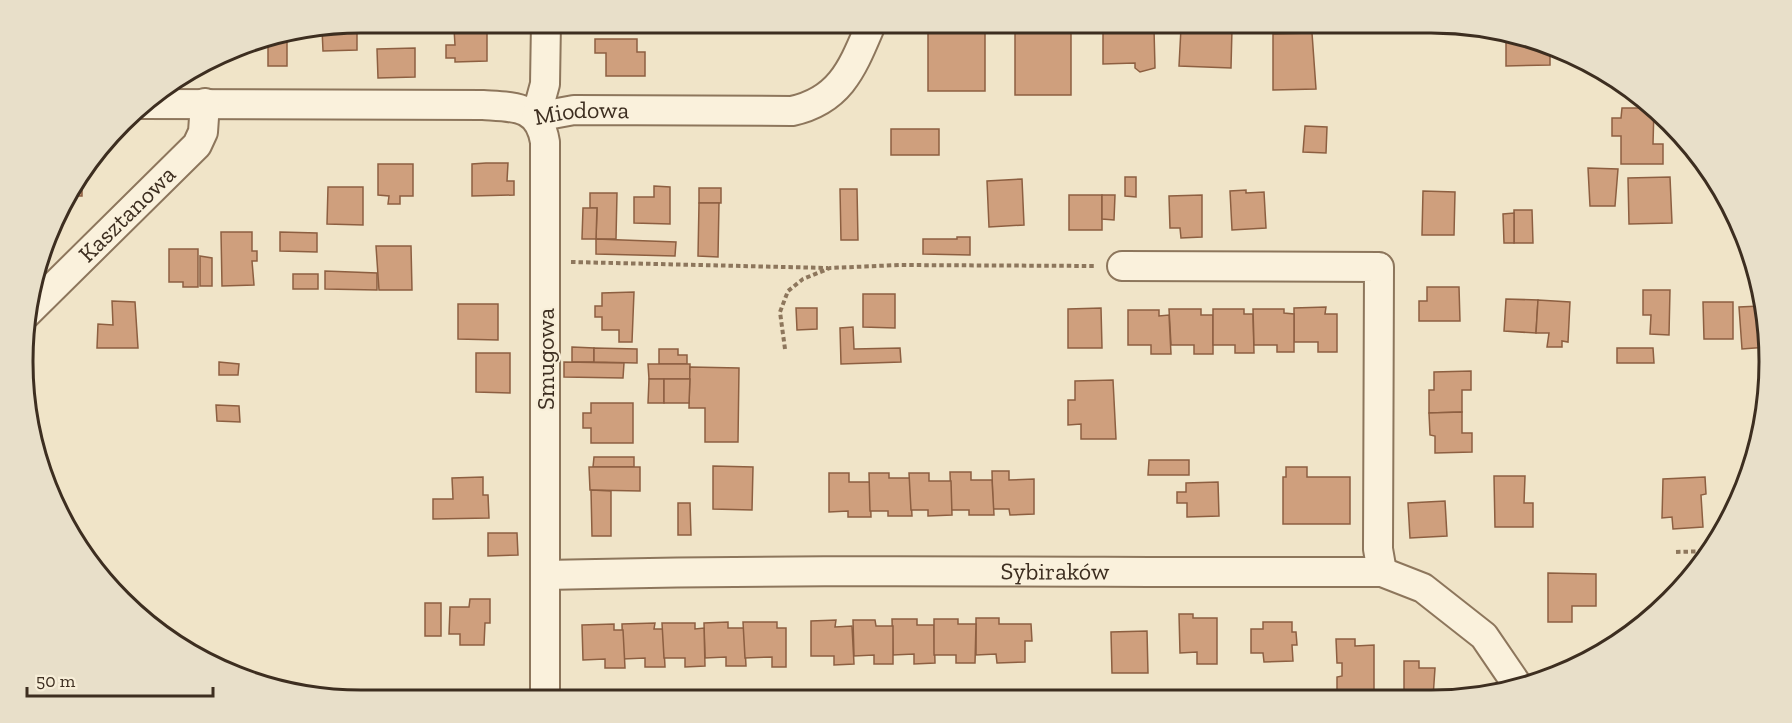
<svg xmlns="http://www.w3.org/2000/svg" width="1792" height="723" font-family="'Zilla Slab',serif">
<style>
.building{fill:#cf9f7d;stroke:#8d5f41;stroke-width:1.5}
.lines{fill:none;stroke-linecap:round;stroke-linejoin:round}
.minor-casing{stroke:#8d765c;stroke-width:32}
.path{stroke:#8d765c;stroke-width:4;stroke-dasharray:4.5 3;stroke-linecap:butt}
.minor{stroke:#faf1dc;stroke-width:28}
.labels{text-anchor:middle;stroke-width:4.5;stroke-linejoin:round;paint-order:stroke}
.street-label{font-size:24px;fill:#3d2e20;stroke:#f7eed8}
.rim{fill:none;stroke:#3d2e20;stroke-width:3}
</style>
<rect width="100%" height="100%" fill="#f0e4c8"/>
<g class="building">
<path d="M698 22H718V31L698 30Z"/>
<path d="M357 23V50L323 51 322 29Z"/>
<path d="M1140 26 1154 29 1155 68 1140 72 1135 68V63L1103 64V33H1125V30H1138Z"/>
<path d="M487 28V61L455 62V58H446V45H455L454 29Z"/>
<path d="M1181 28 1232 29 1231 68 1179 66Z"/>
<rect x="928" y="29" width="57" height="62"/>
<rect x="1015" y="32" width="56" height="63"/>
<path d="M1312 33 1316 89 1273 90V34Z"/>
<path d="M1506 35 1539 40 1550 46V65L1506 66Z"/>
<rect x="268" y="39" width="19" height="27"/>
<path d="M595 39H637V52H645V76H606V53H595Z"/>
<path d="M415 48V77L378 78 377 49Z"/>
<path d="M1622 108H1654L1653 144H1663V164H1621V136H1612V118H1621Z"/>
<path d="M1305 126 1327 127 1326 153 1303 152Z"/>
<rect x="891" y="129" width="48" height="26"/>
<path d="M486 163H508L507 181H514V195L472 196V164Z"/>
<path d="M378 164H413V196H400V204H388L389 196 378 195Z"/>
<path d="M1588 168 1618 169 1615 206H1590Z"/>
<path d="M82 174V196H66L68 192Z"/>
<path d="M1125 177H1136V197L1125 196Z"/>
<path d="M1670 177 1672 223 1629 224 1628 178Z"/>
<path d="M1022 179 1024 225 989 227 987 181Z"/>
<path d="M654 186 670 187V224L634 223V197H654Z"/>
<path d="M328 187H363V225L327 224Z"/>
<rect x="699" y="188" width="22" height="15"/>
<path d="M840 189H857L858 240H841Z"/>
<path d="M1246 190V193L1264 192 1266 228 1232 230 1230 191Z"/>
<path d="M1423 191 1455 192 1454 235H1422Z"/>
<path d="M590 193H617L616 239H596L597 208H590Z"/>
<rect x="1069" y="195" width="33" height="35"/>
<path d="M1102 195H1115L1114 220 1102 219Z"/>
<path d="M1202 195V237L1181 238 1180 228H1170L1169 196Z"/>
<path d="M699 203H719L718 257 698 256Z"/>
<path d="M583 208H597L596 239H582Z"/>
<path d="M1514 210H1532L1533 243H1514Z"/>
<path d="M1514 213V243H1504L1503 214Z"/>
<path d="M221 232H252V251H257V261H252L254 285 222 286Z"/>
<path d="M280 232 317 233V252L280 251Z"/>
<path d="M957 237H970V255L923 254V239H957Z"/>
<path d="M596 239 676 242 675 256 596 254Z"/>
<path d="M376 246H411L412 290H379Z"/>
<path d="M169 249H198V287H183V282H169Z"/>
<path d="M200 256 212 258V286H200Z"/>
<path d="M325 271 377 273V290L325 289Z"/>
<rect x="293" y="274" width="25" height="15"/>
<path d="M1427 287H1459L1460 321H1419V301H1427Z"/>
<path d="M1643 290H1670L1669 335 1650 334 1651 315H1643Z"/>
<path d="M634 292 632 342H619V330H602V317H595V306H602V293Z"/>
<path d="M863 294H895V328L863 327Z"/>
<path d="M1506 299 1538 300 1536 333 1504 331Z"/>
<path d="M1538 300 1570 302 1568 342 1562 341V347H1547L1549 333H1536Z"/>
<path d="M112 301 135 302 138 348H97L98 324 113 325Z"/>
<path d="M1703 302H1733V339H1704Z"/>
<path d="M458 304H498V340L458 339Z"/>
<path d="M1760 306 1769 339 1768 347 1742 349 1739 307Z"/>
<path d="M1326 307 1325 314H1337V352H1318V342H1294V308Z"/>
<path d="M796 308H817V329L797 330Z"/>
<path d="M1101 308 1102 348H1068V309Z"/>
<path d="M1169 309H1201V315H1213V354H1194V345H1171Z"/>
<path d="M1213 309H1244V314H1253L1254 353H1235V345H1213Z"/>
<path d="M1253 309H1284V313L1294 314V352H1277V345H1254Z"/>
<path d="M1128 310H1159V316L1169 315 1171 354H1151V345H1128Z"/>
<path d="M853 327 854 349 900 348 901 362 841 364 840 328Z"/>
<path d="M572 347 594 348V362H572Z"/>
<path d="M594 348 637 349V363L594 362Z"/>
<path d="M1617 348H1653L1654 363H1617Z"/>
<path d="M659 349H678V355H687V364H659Z"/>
<path d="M476 353H510V393L476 392Z"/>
<path d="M219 362 239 364 238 375H219Z"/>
<path d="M564 362 624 363 623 378 564 377Z"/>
<path d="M648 364H690V379H649Z"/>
<path d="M690 367 739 368 738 442H705V408H689Z"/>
<path d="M1471 371V390H1462V412L1429 413V390H1434V372Z"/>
<path d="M649 379H664V403H648Z"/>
<path d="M664 379H690L689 403H664Z"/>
<path d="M1113 380 1116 439H1081V424L1068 425V400H1075V381Z"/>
<path d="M591 403H633V443H591V428H583V413H591Z"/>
<path d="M216 405 239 406 240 422 217 421Z"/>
<path d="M1462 412V433H1472V452L1435 453V436L1430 435 1429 413Z"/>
<path d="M594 457H634V467H593Z"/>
<path d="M1149 460H1189V475H1148Z"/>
<path d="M713 466 753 467 752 510 713 509Z"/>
<path d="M589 467H640V491L590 490Z"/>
<path d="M1286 467H1307V477H1350V524H1283V477H1286Z"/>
<path d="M992 471H1009V480L1034 479V514L1010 515 1009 509H993Z"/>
<path d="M950 472H971V480H992L994 515H969V510H951Z"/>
<path d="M829 473H849V482H870L871 517H848V511L829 512Z"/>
<path d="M869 473H889V478H910L912 516H888V511H870Z"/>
<path d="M909 473H929V481H951L952 515 928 516V510H911Z"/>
<path d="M1494 476H1525L1524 503H1533V527H1495Z"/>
<path d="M483 477V495H488L489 518 433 519V499H453L452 478Z"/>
<path d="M1705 477 1706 494 1701 495 1703 527 1673 529 1672 517 1662 518 1663 479Z"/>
<path d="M1218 482 1219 516 1187 517V503H1177V492H1186V483Z"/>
<path d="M591 490 611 491V536H592Z"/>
<path d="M1445 501 1447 536 1410 538 1408 503Z"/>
<path d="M678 503H690L691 535H678Z"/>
<path d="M488 533H517L518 555 488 556Z"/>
<path d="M1548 573 1596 574V606H1572V622H1548Z"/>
<path d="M470 599H490V623H485L484 645H460V634H449L450 607H469Z"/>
<rect x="425" y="603" width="16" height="33"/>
<path d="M1179 614H1193V618H1217V664H1197V652L1180 653Z"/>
<path d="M976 618H999V624H1031L1032 641H1025V662L997 663 996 654 976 655Z"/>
<path d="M892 619H917V625H934L935 663 914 664V654L893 655Z"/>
<path d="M934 619H958V624H976L975 663H956V655H934Z"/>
<path d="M836 620 835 627 852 626 854 664 834 665V656H811V621Z"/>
<path d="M853 620H875L876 626H893V664H874V655L854 656Z"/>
<path d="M728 622V628H744L746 666H726V657L705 658 704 623Z"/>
<path d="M743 622H777V628H786V667H772V657L745 658Z"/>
<path d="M1263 622H1292V632H1296L1297 645H1292L1293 661 1264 662 1263 653H1251V629H1263Z"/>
<path d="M655 623 654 629H663L665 667H645V658L623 659 622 624Z"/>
<path d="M662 623H695V629L704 628 705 666 685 667V658H664Z"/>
<path d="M614 624V630H623L625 668H605V659L583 660 582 625Z"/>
<path d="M1147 631 1148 673H1112L1111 632Z"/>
<path d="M1336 639H1355V646L1374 645V694L1337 695V677L1342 676V663H1337Z"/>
<path d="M1404 661H1419V668H1435L1433 698H1404Z"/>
</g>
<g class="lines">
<g class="minor-casing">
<g id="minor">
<path d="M142 104 483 105C514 107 539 105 545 142V700"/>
<path id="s1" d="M536 117 574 110 792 111C842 100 853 66 872 22"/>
<path d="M536 117 545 84 546 22"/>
<path d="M1122 266 1379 267 1378 549 1382 572"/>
<path id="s2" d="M26 314 197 145 203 132 205 103"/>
<path id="s3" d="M545 575C824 568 1103 573 1382 572L1423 588 1484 636 1518 686"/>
</g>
</g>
<g class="path">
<path d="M571 262 828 268"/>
<path d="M785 349 780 312 788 291 803 279 830 268 899 265 1096 266"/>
<path d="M1676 552 1711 551"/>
</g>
<use href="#minor" class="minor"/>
</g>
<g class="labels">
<g class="street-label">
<text dy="8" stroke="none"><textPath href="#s1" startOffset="46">Miodowa</textPath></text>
<text dy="8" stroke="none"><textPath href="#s2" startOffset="142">Kasztanowa</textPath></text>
<text transform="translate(546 359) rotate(-90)" y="8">Smugowa</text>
<text dy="8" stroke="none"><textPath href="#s3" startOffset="510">Sybiraków</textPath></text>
</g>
</g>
<path d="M0 0H1792V723H0ZM361 33H1431A328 328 0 0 1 1759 361V362A328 328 0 0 1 1431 690H361A328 328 0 0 1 33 362V361A328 328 0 0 1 361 33Z" fill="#e8dfc9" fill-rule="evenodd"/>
<path class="rim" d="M361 33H1431A328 328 0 0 1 1759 361V362A328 328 0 0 1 1431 690H361A328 328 0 0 1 33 362V361A328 328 0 0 1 361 33Z"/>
<path d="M27 687v9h186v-9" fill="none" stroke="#3d2e20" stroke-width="3"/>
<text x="36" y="687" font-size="18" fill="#3d2e20" stroke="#f7eed8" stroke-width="4.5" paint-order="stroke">50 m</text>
</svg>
